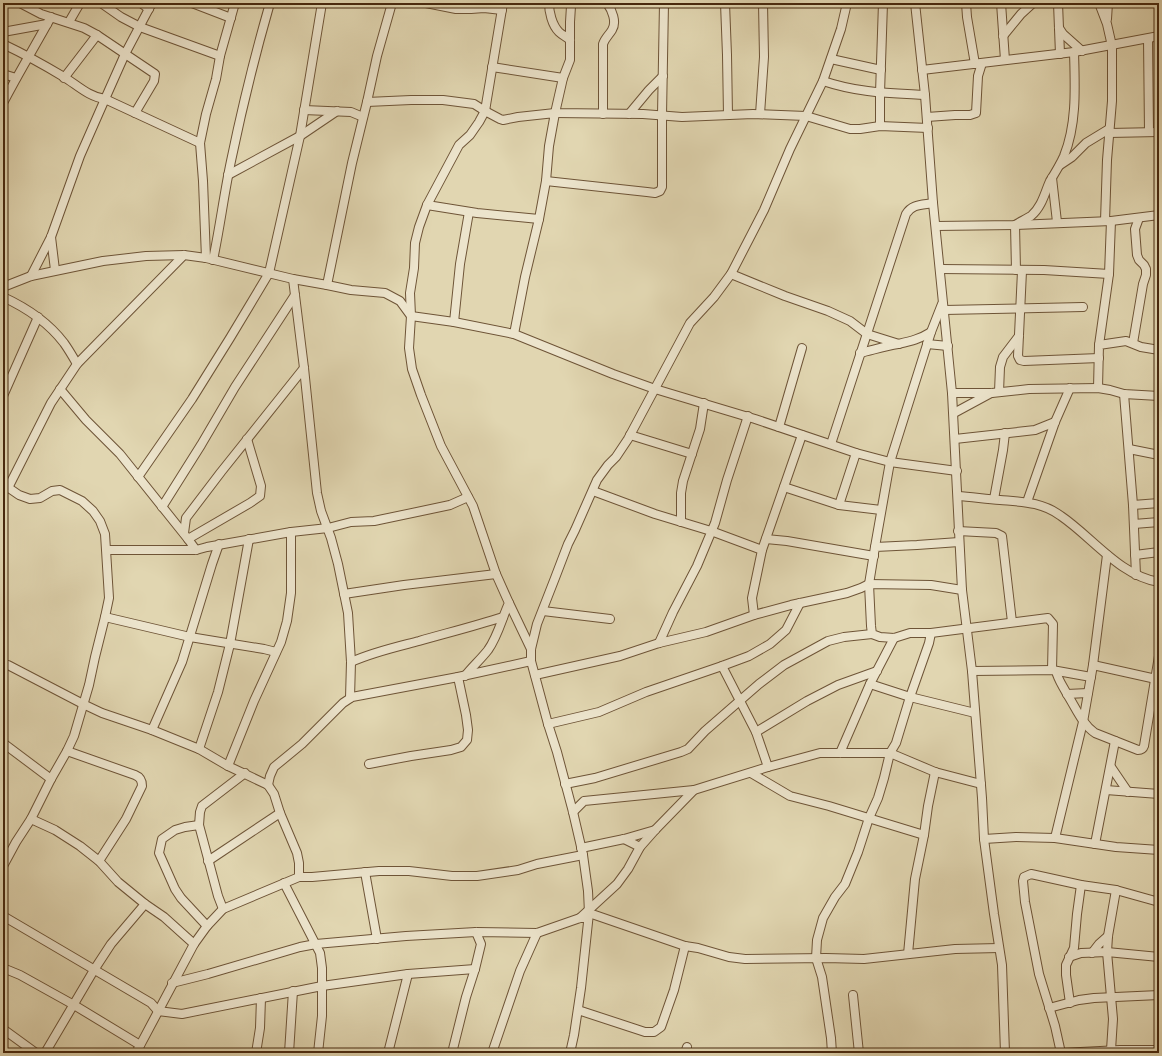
<svg xmlns="http://www.w3.org/2000/svg" width="1162" height="1056" font-family="Cardo,serif">
<style>
.lines{fill:none;stroke-linecap:round;stroke-linejoin:round}
.minor-casing{stroke:#6e5437;stroke-width:10}
.minor{stroke:#ece4cc;stroke-width:8}
</style>
<rect width="100%" height="100%" fill="#e1d6b1"/>
<filter id="stains"><feTurbulence type="fractalNoise" baseFrequency=".005" numOctaves="4"/><feColorMatrix values="0 0 0 0 .2 0 0 0 0 .09 0 0 0 0 .02 0 0 0 .5 -.17"/></filter>
<radialGradient id="worn" r=".72"><stop offset=".6" stop-color="#630" stop-opacity="0"/><stop offset="1" stop-color="#630" stop-opacity=".3"/></radialGradient>
<g class="lines">
<g class="minor-casing">
<g id="minor">
<path d="M20 3 41 14 84 28 97 35 155 74 154 81 135 113"/>
<path d="M101 3 121 17 140 27 220 56"/>
<path d="M141 3 149 9"/>
<path d="M192 3 231 18"/>
<path d="M426 3 456 9H471L484 8 502 10"/>
<path d="M549 3C549 12 552 25 559 32 562 35 567 37 570 40"/>
<path d="M573 3 571 6 570 22V60L563 78 555 113 643 114 682 117 753 114 806 116 850 129H860L880 126 928 128"/>
<path d="M725 3 727 55 728 115"/>
<path d="M915 3 925 95 933 203 952 393 962 590 972 671 982 798 984 839 994 914 1002 965 1005 1053"/>
<path d="M966 3 967 17 975 64"/>
<path d="M1001 3 1005 60"/>
<path d="M1058 3 1060 54"/>
<path d="M1099 3 1107 24 1112 46V101L1107 160 1105 221"/>
<path d="M1107 19 1108 3"/>
<path d="M69 22 80 3"/>
<path d="M1059 28 1063 34 1082 51"/>
<path d="M3 32 47 24"/>
<path d="M1003 36 1021 14 1033 3"/>
<path d="M1148 39 1149 132"/>
<path d="M3 44C24 54 44 65 64 77 77 85 89 97 105 99L200 143"/>
<path d="M831 59 881 70"/>
<path d="M492 67 563 78"/>
<path d="M922 70 1074 52 1159 36"/>
<path d="M3 74 16 78"/>
<path d="M64 78 97 35"/>
<path d="M823 81C859 93 888 93 925 95"/>
<path d="M367 102 411 100H443L474 104 485 111 503 3"/>
<path d="M3 103C18 74 35 46 51 17"/>
<path d="M304 110 351 112 363 117"/>
<path d="M603 114V44C605 38 609 35 612 30 617 22 612 10 607 3"/>
<path d="M629 114 649 90 663 76"/>
<path d="M760 114 764 57 763 3"/>
<path d="M927 117 955 115H970L976 113 978 76 982 63"/>
<path d="M880 126V93L883 3"/>
<path d="M1109 133 1159 132"/>
<path d="M1060 165 1072 157 1086 143 1109 129"/>
<path d="M228 175 300 136 337 111"/>
<path d="M1052 178 1057 222"/>
<path d="M546 181 647 192 655 193 660 191 662 187V115L664 3"/>
<path d="M427 205 477 213 539 219"/>
<path d="M936 226 1015 225 1111 221 1159 215"/>
<path d="M51 237 55 270"/>
<path d="M206 258 203 181 200 143 206 114 216 79 220 56 235 3"/>
<path d="M213 260C220 227 224 194 231 161 242 108 255 55 270 3"/>
<path d="M941 269 1044 270 1109 274"/>
<path d="M1016 270 1015 225C1020 222 1026 219 1031 216 1042 207 1045 192 1050 181 1055 173 1060 165 1064 156 1077 124 1075 87 1074 52"/>
<path d="M1022 271 1018 356 1020 360 1024 361 1099 358"/>
<path d="M731 274 785 296 828 311 850 321 867 334 899 344"/>
<path d="M31 276 51 237 80 156 105 99 125 54 152 3"/>
<path d="M293 279 304 368 317 493 321 511 331 538 338 564 348 613 351 662 350 698"/>
<path d="M327 285 352 163 367 102 377 56 392 3"/>
<path d="M3 287 31 276 103 261 146 256 184 255 206 258 293 279 327 285 351 290 385 293 400 301 411 316 454 322 514 334 613 374 655 389 755 419 856 453 890 462 957 471"/>
<path d="M3 297C27 308 48 322 64 343 69 350 73 357 77 364"/>
<path d="M944 310 1083 307"/>
<path d="M454 322 460 264 469 212"/>
<path d="M1133 343 1143 284 1146 275V269L1144 265 1139 260 1137 255 1135 229 1139 218"/>
<path d="M927 344 948 346"/>
<path d="M1099 345 1109 274 1111 221"/>
<path d="M860 353C873 350 885 346 898 344 911 341 920 339 931 332"/>
<path d="M1098 388 1099 345 1126 341 1141 347 1159 350"/>
<path d="M60 389 86 420 120 454 188 539 196 550"/>
<path d="M999 392 1000 367 1003 357 1019 336"/>
<path d="M952 393H992L1029 389 1098 388 1110 390 1124 394 1159 396"/>
<path d="M1124 394 1133 505 1136 575"/>
<path d="M3 396 38 317"/>
<path d="M954 413 991 393"/>
<path d="M779 427 802 348"/>
<path d="M630 435 692 454"/>
<path d="M955 439 1035 430 1055 422"/>
<path d="M831 444 906 214C912 204 922 205 933 203"/>
<path d="M1129 449 1159 455"/>
<path d="M138 477 192 399 230 338 269 273 300 136 322 3"/>
<path d="M3 484 19 495 30 499 40 498 52 491 60 490 82 501 93 511 100 521 105 534 109 598 105 617 95 657 89 685 74 736 67 751 51 779 31 819 16 842 3 866"/>
<path d="M784 487 839 505 881 510"/>
<path d="M8 488 51 403 77 364 184 255"/>
<path d="M593 491 655 514 711 531 762 550"/>
<path d="M958 496C972 497 986 499 1000 500 1023 502 1042 502 1061 516 1092 537 1120 576 1159 582"/>
<path d="M994 499 1003 450 1005 433"/>
<path d="M1027 502 1055 422 1070 388"/>
<path d="M839 505 856 453"/>
<path d="M1133 505 1159 503"/>
<path d="M162 507 201 445 235 387 295 295"/>
<path d="M681 522V493L683 481 700 429 704 403"/>
<path d="M1134 524 1159 522"/>
<path d="M958 531 996 533 1002 536 1012 622"/>
<path d="M184 533 186 518 221 472 304 368"/>
<path d="M188 539 250 503 260 496 261 486 247 439"/>
<path d="M766 539 787 541 874 556"/>
<path d="M959 542 917 545 875 547 869 584 871 626 872 634 880 637 894 638 910 633H931L1048 618 1053 624 1052 670"/>
<path d="M875 547 890 462 931 332 942 304"/>
<path d="M107 550H196L207 547 291 532 328 528 351 522 374 521 450 505 468 497"/>
<path d="M1135 555 1159 552"/>
<path d="M344 594 404 585 496 574"/>
<path d="M509 603 531 649"/>
<path d="M543 611 610 619"/>
<path d="M754 615 752 598 762 550 802 435"/>
<path d="M105 617 190 637 264 649 276 652"/>
<path d="M659 643 673 612 697 566 715 523 727 480 748 416"/>
<path d="M351 662C373 652 396 647 419 641 447 633 475 626 503 617"/>
<path d="M8 665 83 704 102 713 152 730 199 749 228 766 268 785 274 794 280 813 297 853 299 863V877"/>
<path d="M1093 665 1156 679"/>
<path d="M722 666 756 732 768 767"/>
<path d="M972 671 1052 670 1091 677"/>
<path d="M1056 671C1058 680 1063 686 1067 694 1076 708 1082 724 1095 733L1138 750C1142 750 1143 749 1144 746L1159 656"/>
<path d="M535 675 620 656 659 643 706 632 754 615 791 605 847 593 861 588 869 584 931 585 962 590"/>
<path d="M465 676C472 667 481 659 488 650 498 636 502 618 509 603L496 574 473 506 441 446 421 395 412 369 409 348 411 316 410 293 414 268 415 243 419 227 427 205 459 145 470 135 479 122 485 111 500 119 503 120 518 117 555 113 549 146 546 181 539 219 525 277 514 334"/>
<path d="M870 684 910 697 975 713"/>
<path d="M1067 694 1088 693"/>
<path d="M548 724 599 712 646 692 722 666 749 656 770 644 786 630 800 603"/>
<path d="M152 730 182 662 212 564 219 544"/>
<path d="M756 732 807 701 838 685 877 671"/>
<path d="M3 743 51 779"/>
<path d="M199 749 218 692 230 644 249 539"/>
<path d="M67 751 135 775C140 777 142 780 142 786L126 819 99 861"/>
<path d="M840 753 870 684 894 638"/>
<path d="M369 764 411 756 451 750 461 747 467 740 468 730 466 715 458 677"/>
<path d="M228 766 254 701 281 642 287 621 291 593V532"/>
<path d="M1111 767 1128 792"/>
<path d="M751 773 790 796 829 806 924 835"/>
<path d="M565 784 595 778 681 752 688 749 705 731 759 684 784 665 828 641 844 637 872 634"/>
<path d="M268 785 270 776 274 767 302 744 343 703 352 697 458 677 531 661"/>
<path d="M1106 790 1159 794"/>
<path d="M573 812 584 801 694 790"/>
<path d="M31 819 55 830 80 846 99 861 118 882 145 904 164 917 194 944"/>
<path d="M199 825 185 827 175 830 162 839 159 853 175 889 181 898 207 926"/>
<path d="M1055 838 1083 722 1093 665 1107 555"/>
<path d="M624 839 640 847"/>
<path d="M984 839 1016 837 1055 838 1116 847 1159 850"/>
<path d="M1095 844 1115 741"/>
<path d="M581 848 624 839 655 830"/>
<path d="M208 861 280 813"/>
<path d="M365 872 377 939"/>
<path d="M284 883 320 953 322 968V1016L318 1053"/>
<path d="M223 909 218 896 199 825 200 812 202 806 245 773"/>
<path d="M589 913 685 946 698 948 729 957 745 959 826 958 864 959 955 949 999 948"/>
<path d="M3 916 151 1003 158 1011 182 1014 322 986 408 974 475 969"/>
<path d="M580 918 617 884 628 869 640 847 655 830 694 790 768 767 820 753H890L935 772 981 784"/>
<path d="M1092 953 1099 944 1108 936"/>
<path d="M908 954 915 879 924 835 928 806 935 772"/>
<path d="M1069 957 1081 953 1107 952 1159 957"/>
<path d="M3 968 20 975 74 1005 140 1045"/>
<path d="M172 983 208 974 300 947 316 944 406 936 476 932 537 933 580 918H585"/>
<path d="M853 995 859 1053"/>
<path d="M1070 1003 1066 975V965L1074 948 1077 914 1081 885"/>
<path d="M1049 1008 1079 1000 1094 998 1159 995"/>
<path d="M578 1010 645 1032H654L661 1027 674 990 685 946"/>
<path d="M3 1029 36 1053"/>
<path d="M1111 1050 1113 1019 1107 952 1108 936 1116 890"/>
<path d="M45 1053 94 970 111 944 145 904"/>
<path d="M136 1053 194 944 207 926 223 909 299 877H312L379 871H409L452 876H477L518 870 537 864 583 855"/>
<path d="M256 1053 260 1028 261 998"/>
<path d="M289 1053 293 991"/>
<path d="M388 1053 408 974"/>
<path d="M452 1053 466 997 475 969 481 944 476 932"/>
<path d="M492 1053 520 971 537 933"/>
<path d="M570 1053 574 1035 581 988 589 913 588 891 583 855 573 812 557 752 548 724 531 661V649L537 624 555 578 568 544 575 530 597 480 608 465 616 457 628 439 690 323 714 297 731 274 764 210 790 149 823 81 841 29 847 3"/>
<path d="M685 1053 687 1047"/>
<path d="M832 1053 831 1038 822 977 816 958 817 940 823 918 835 897 845 884 858 852 869 818 878 798 884 778 890 753 896 743 910 697 929 643 931 633"/>
<path d="M1061 1053 1055 1026 1039 974 1025 902 1023 881 1024 877 1031 874 1081 885 1116 890 1159 902"/>
<path d="M1061 1053 1120 1050H1159"/>
</g>
</g>
<use href="#minor" class="minor"/>
</g>
<rect width="1162" height="1056" fill="none" stroke="#e1d6b1" stroke-width="16"/>
<rect x="4" y="4" width="1154" height="1048" fill="none" stroke="#47280e" stroke-width="2"/>
<rect x="8" y="8" width="1146" height="1040" fill="none" stroke="#47280e"/>
<rect width="100%" height="100%" filter="url(#stains)"/>
<rect width="100%" height="100%" fill="url(#worn)"/>
</svg>
